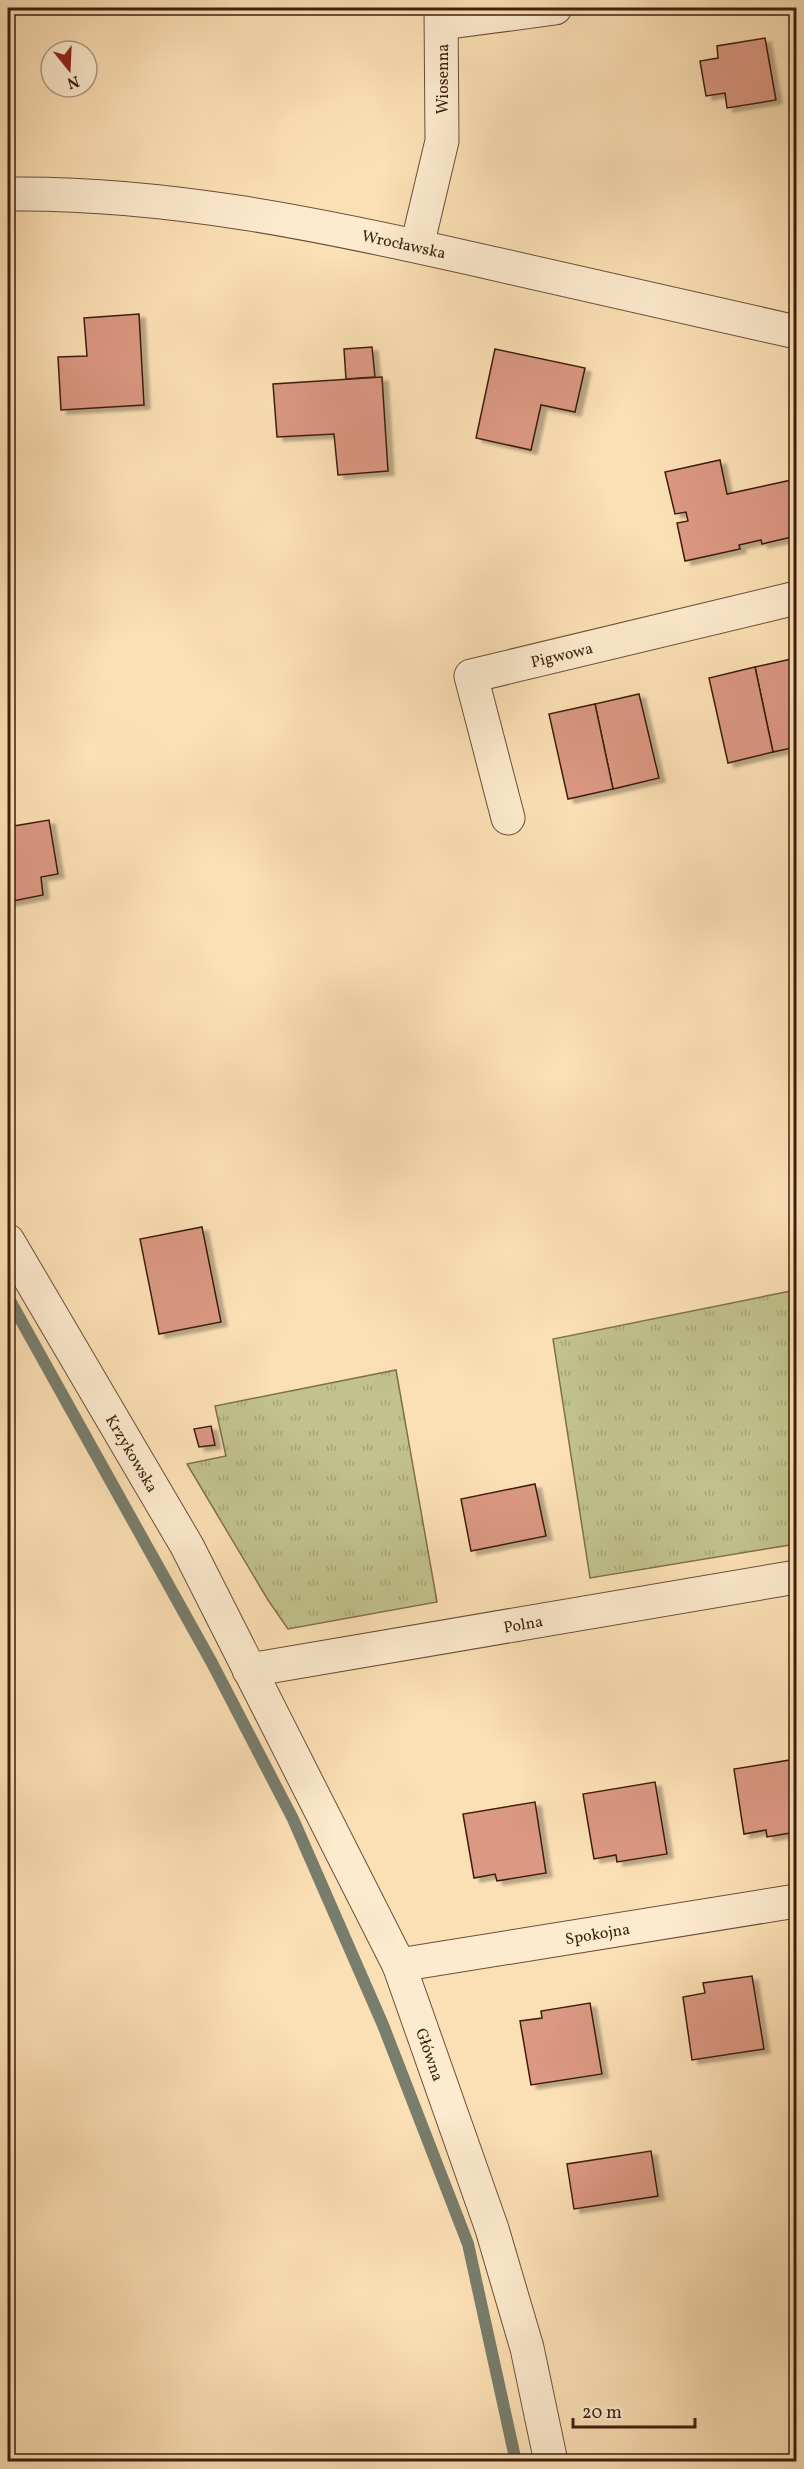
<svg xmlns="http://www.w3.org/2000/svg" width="804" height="2469" font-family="Vollkorn,serif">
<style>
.grass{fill:url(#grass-tufts);stroke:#7f704d;stroke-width:1.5}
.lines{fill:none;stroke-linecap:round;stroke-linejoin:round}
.stream{stroke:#787d6c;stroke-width:12}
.building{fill:#db9882;stroke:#3d1e0e;stroke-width:1.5;filter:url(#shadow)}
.minor-casing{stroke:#6d4e38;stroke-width:35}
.minor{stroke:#fdebcf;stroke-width:33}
.labels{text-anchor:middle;stroke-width:6;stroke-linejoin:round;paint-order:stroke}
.street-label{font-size:16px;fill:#3d1e0e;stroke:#fdebcf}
</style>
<defs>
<pattern id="grass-tufts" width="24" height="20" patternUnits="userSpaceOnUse" patternTransform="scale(1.5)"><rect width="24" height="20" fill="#c1c28c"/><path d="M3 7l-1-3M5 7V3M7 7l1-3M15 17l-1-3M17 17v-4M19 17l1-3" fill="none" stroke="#a7a678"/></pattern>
<filter id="shadow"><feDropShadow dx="6" dy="4" stdDeviation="1.5" flood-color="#0004"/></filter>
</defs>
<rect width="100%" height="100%" fill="#fce0b5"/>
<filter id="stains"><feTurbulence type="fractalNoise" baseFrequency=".00333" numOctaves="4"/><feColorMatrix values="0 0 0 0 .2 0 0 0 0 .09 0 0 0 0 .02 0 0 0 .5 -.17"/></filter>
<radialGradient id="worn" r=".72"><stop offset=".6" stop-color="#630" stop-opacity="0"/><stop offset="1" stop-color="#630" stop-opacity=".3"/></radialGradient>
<g class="grass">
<path d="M796 1290V1544L590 1578 553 1339Z"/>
<path d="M396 1370 437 1602 288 1629 268 1600 187 1464 226 1456 215 1406Z"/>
</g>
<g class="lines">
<path class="stream" d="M8 1297 212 1663 293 1819 383 2025 468 2244 516 2462"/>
</g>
<g class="building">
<path d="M765 38 776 100 727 108 725 93 706 96 700 61 718 58 717 46Z"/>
<path d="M139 314 144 405 61 410 58 357 87 356 84 318Z"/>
<path d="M372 347 375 377 346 379 344 349Z"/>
<path d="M495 349 585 368 575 412 541 405 531 450 476 438Z"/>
<path d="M382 377 388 471 338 475 334 434 277 437 273 384Z"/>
<path d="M720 460 727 494 796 479V536L762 544 761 540 739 545 740 549 685 561 677 523 688 521 686 512 675 514 665 472Z"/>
<path d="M796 658V747L773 752 755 667Z"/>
<path d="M755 667 773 752 728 763 709 678Z"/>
<path d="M639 694 659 778 613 789 595 704Z"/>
<path d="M595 704 613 789 568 799 549 714Z"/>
<path d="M49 820 58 874 41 877 43 895 8 902V827Z"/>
<path d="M202 1227 221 1322 159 1334 140 1239Z"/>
<path d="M211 1426 215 1445 199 1447 194 1429Z"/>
<path d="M535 1484 546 1536 471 1551 461 1499Z"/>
<path d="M796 1759V1832L767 1837 766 1830 744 1834 734 1769Z"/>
<path d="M655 1782 667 1854 617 1862 616 1855 594 1859 583 1794Z"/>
<path d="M535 1802 546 1873 497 1881 495 1874 474 1878 463 1814Z"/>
<path d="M752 1976 764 2049 692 2060 683 1997 705 1993 703 1983Z"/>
<path d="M590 2003 602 2074 531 2085 520 2021 542 2018 541 2011Z"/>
<path d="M651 2151 658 2196 574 2209 567 2164Z"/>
</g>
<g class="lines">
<g class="minor-casing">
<g id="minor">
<path d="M442 23 555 8"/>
<path id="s1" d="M8 194C166 192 324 225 478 260 584 284 690 308 796 332"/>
<path d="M417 246 442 141 441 8"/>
<path id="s2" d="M508 818 471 676 796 598"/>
<path id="s3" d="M8 1241 187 1546 399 1965 492 2229 527 2348 551 2462"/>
<path id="s4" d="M249 1670 796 1577"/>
<path id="s5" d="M399 1965 796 1901"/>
</g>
</g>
<use href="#minor" class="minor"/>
</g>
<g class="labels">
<g class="street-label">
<text transform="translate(442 79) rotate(-90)" y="6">Wiosenna</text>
<text dy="6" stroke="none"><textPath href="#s1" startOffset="400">Wrocławska</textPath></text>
<text dy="6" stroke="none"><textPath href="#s2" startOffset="240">Pigwowa</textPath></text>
<text dy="6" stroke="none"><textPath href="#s3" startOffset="246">Krzykowska</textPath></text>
<text dy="6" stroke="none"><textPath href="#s4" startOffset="278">Polna</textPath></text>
<text dy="6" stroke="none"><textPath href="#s5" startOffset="201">Spokojna</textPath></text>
<text dy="6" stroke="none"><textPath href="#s3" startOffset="918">Główna</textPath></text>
</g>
</g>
<rect width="804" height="2469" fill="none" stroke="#fce0b5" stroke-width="30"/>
<rect x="9" y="9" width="786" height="2451" fill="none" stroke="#3d1e0e" stroke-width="3"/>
<rect x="15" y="15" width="774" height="2439" fill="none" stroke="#3d1e0e" stroke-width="1.5"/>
<g transform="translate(69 69) rotate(162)"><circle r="28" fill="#fdebcf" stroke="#b09982" stroke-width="1.5"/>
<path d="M0-4.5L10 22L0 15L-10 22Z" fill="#8f2418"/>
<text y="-9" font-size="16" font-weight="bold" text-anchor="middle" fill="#3d1e0e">N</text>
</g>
<path d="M573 2418v9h122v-9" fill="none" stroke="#3d1e0e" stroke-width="3"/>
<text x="582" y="2418" font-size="18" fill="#3d1e0e" stroke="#fdebcf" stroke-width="4.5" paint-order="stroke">20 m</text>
<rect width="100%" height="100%" filter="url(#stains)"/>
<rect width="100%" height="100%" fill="url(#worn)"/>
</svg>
